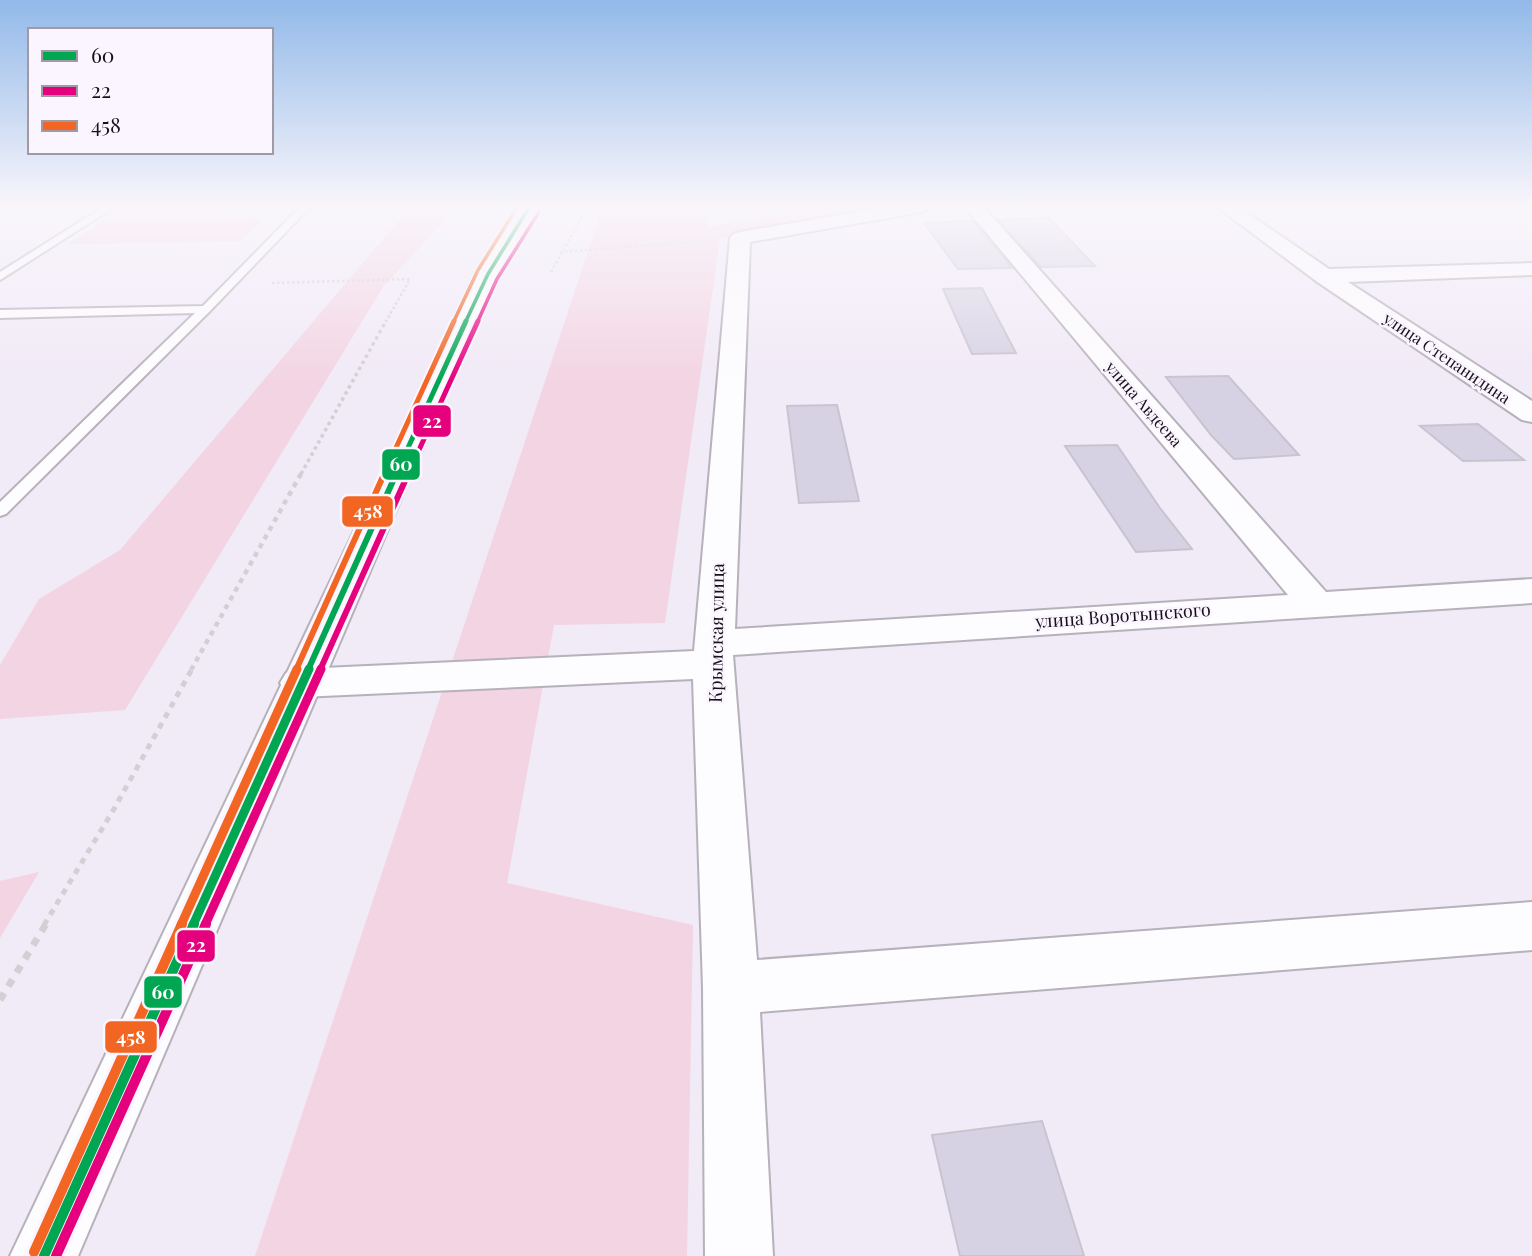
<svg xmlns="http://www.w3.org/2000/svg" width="1532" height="1256" font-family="'Playfair Display',serif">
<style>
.green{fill:#f3d4e3}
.building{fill:#d6d2e4;stroke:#c8c4cf;stroke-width:2}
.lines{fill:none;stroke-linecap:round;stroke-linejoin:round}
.lane-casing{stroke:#b6b1ba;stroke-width:4}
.street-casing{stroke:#b6b1ba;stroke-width:4}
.primary-casing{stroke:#b6b1ba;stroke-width:4}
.path-far4{stroke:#d2d0d4;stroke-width:2.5;stroke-dasharray:2.5 2.5;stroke-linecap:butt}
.path-far3{stroke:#d2d0d4;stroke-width:3.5;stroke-dasharray:3.5 3.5;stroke-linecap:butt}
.path-far2{stroke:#d2d0d4;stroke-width:4.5;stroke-dasharray:5 5;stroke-linecap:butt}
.path-far1{stroke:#d2d0d4;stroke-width:5;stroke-dasharray:6 6;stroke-linecap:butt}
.path{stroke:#d2d0d4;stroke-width:7;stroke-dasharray:8 8;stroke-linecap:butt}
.lane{fill:#fdfcfe;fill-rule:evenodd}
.street{fill:#fdfcfe;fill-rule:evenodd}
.primary{fill:#fdfcfe;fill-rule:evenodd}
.bus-1-far4-casing{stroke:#fbf5ff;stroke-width:6}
.bus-1-far3-casing{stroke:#fbf5ff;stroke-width:9}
.bus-1-far2-casing{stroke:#fbf5ff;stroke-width:11}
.bus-1-far1-casing{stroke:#fbf5ff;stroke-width:14}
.bus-1-casing{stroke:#fbf5ff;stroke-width:16}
.bus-2-far4-casing{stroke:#fbf5ff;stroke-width:6}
.bus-2-far3-casing{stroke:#fbf5ff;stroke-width:9}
.bus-2-far2-casing{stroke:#fbf5ff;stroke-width:11}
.bus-2-far1-casing{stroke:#fbf5ff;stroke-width:14}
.bus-2-casing{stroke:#fbf5ff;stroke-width:16}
.bus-3-far4-casing{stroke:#fbf5ff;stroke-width:6}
.bus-3-far3-casing{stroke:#fbf5ff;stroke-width:9}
.bus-3-far2-casing{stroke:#fbf5ff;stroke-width:11}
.bus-3-far1-casing{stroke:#fbf5ff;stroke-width:14}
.bus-3-casing{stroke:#fbf5ff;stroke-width:16}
.bus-1-far4{stroke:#00a651;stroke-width:3.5}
.bus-1-far3{stroke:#00a651;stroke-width:5}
.bus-1-far2{stroke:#00a651;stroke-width:6}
.bus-1-far1{stroke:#00a651;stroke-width:9}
.bus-1{stroke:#00a651;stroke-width:10}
.bus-2-far4{stroke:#e5007d;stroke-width:3.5}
.bus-2-far3{stroke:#e5007d;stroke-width:5}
.bus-2-far2{stroke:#e5007d;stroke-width:6}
.bus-2-far1{stroke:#e5007d;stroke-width:9}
.bus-2{stroke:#e5007d;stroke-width:10}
.bus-3-far4{stroke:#f26522;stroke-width:3.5}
.bus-3-far3{stroke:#f26522;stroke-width:5}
.bus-3-far2{stroke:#f26522;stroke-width:6}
.bus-3-far1{stroke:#f26522;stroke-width:9}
.bus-3{stroke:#f26522;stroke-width:10}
.labels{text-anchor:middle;stroke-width:5;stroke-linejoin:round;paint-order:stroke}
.far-street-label{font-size:16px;fill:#161119;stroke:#fbf5ff}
.street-label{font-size:18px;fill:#161119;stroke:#fbf5ff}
.line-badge{stroke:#fbf5ff;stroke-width:2.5}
.badge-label{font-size:19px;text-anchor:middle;font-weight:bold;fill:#fff}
</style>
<rect width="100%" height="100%" fill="#f1eaf7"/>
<g class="green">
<path d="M411 206H458L383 287 125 710 0 719V665L39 599 120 550Z"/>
<path d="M603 206H708V227L828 206H900L720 239 665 623 554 625 507 883 693 925 687 1256H255Z"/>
<path d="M265 218 240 241 68 244 102 221Z"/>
<path d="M39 872 0 938V881Z"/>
</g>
<g class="building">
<path d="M1049 218 1095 266 1041 267 999 220Z"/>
<path d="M973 221 1012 268 958 269 924 223Z"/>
<path d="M982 288 1016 353 972 354 943 289Z"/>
<path d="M1228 376 1299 455 1234 459 1211 435 1166 377Z"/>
<path d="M837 405 859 501 799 503 787 406Z"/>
<path d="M1478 424 1524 460 1463 461 1420 426Z"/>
<path d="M1117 445 1160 508 1192 549 1136 552 1065 446Z"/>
<path d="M1042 1121 1084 1256H960L932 1135Z"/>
</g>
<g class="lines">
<g class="lane-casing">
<g id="lane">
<path d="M105 206H116L0 280V272Z"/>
<path d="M301 206H311L210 311 6 514 0 516V502L195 313 0 318V310L203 306Z"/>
</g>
</g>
<g class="street-casing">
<g id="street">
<path d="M890 206H931L922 212 750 242 735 629 1288 595 964 206H983L1326 592 1532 579V603L733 655 757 960 1532 902V950L760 1012 773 1256H705L703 988 693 679 301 697 286 693 280 683 286 673 301 669 694 651 730 238 733 234 740 232Z"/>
<path d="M1216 206H1237L1329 269 1532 263V275L1348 282 1532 401V422L1522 420 1316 281Z"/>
</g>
</g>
<g class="primary-casing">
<path id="primary" d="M521 206H539L499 274 449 386 78 1256H10L423 386 477 274Z"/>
</g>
<g class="path-far4">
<path d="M560 252 705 241"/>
<path d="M551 272 588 206"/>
<path d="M272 283 410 279 385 323"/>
</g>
<path class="path-far3" d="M301 474 386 321"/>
<path class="path-far2" d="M191 670 302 472"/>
<path class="path-far1" d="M44 925 114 809 192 669"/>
<path class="path" d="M0 1000 46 924"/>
<use href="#lane" class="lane"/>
<use href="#street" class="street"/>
<use href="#primary" class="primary"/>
<g class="bus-1-far4-casing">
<path id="bus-1-far4" d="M465 323 488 274 530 206"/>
</g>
<g class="bus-1-far3-casing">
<path id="bus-1-far3" d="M396 474 466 321"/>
</g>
<g class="bus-1-far2-casing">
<path id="bus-1-far2" d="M308 670 397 472"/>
</g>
<g class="bus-1-far1-casing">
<path id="bus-1-far1" d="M193 925 309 669"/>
</g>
<g class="bus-1-casing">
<path id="bus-1" d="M44 1256 194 924"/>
</g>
<g class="bus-2-far4-casing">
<path id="bus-2-far4" d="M477 323 497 279 539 212"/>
</g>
<g class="bus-2-far3-casing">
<path id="bus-2-far3" d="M408 474 478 321"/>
</g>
<g class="bus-2-far2-casing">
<path id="bus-2-far2" d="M320 670 409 472"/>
</g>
<g class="bus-2-far1-casing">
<path id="bus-2-far1" d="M205 925 321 669"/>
</g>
<g class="bus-2-casing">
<path id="bus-2" d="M56 1256 206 924"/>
</g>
<g class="bus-3-far4-casing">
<path id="bus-3-far4" d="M453 323 478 270 518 206"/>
</g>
<g class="bus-3-far3-casing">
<path id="bus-3-far3" d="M384 474 454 321"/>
</g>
<g class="bus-3-far2-casing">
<path id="bus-3-far2" d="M296 670 385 472"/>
</g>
<g class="bus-3-far1-casing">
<path id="bus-3-far1" d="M181 925 297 669"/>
</g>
<g class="bus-3-casing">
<path id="bus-3" d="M34 1252 182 924"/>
</g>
<use href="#bus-1-far4" class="bus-1-far4"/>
<use href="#bus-1-far3" class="bus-1-far3"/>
<use href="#bus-1-far2" class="bus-1-far2"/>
<use href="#bus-1-far1" class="bus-1-far1"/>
<use href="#bus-1" class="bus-1"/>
<use href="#bus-2-far4" class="bus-2-far4"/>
<use href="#bus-2-far3" class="bus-2-far3"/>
<use href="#bus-2-far2" class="bus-2-far2"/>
<use href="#bus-2-far1" class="bus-2-far1"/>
<use href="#bus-2" class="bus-2"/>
<use href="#bus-3-far4" class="bus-3-far4"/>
<use href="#bus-3-far3" class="bus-3-far3"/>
<use href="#bus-3-far2" class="bus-3-far2"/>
<use href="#bus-3-far1" class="bus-3-far1"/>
<use href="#bus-3" class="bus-3"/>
</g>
<linearGradient id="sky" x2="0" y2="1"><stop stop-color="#92b9e9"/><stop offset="0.54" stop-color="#f9f6fb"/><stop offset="1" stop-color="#f9f6fb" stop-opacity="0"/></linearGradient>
<rect width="1532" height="382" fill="url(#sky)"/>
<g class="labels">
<g class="far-street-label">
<text transform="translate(1447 358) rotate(34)" y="6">улица Степанидина</text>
<text transform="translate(1144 404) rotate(49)" y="6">улица Авдеева</text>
</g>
<g class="street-label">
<text transform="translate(1123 616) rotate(-4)" y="6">улица Воротынского</text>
<text transform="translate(717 633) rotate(-89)" y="6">Крымская улица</text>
</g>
</g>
<g class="line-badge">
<rect x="412" y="404" width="40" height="34" rx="7" fill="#e5007d"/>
<rect x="381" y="448" width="40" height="33" rx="7" fill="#00a651"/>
<rect x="341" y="495" width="53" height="33" rx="7" fill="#f26522"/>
<rect x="176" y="929" width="40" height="34" rx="7" fill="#e5007d"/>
<rect x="143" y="975" width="40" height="34" rx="7" fill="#00a651"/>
<rect x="104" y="1020" width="54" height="34" rx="7" fill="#f26522"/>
</g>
<g class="badge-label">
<text x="432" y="428">22</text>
<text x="401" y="471">60</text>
<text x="368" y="518">458</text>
<text x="196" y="952">22</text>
<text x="163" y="999">60</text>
<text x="131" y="1044">458</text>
</g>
<rect x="28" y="28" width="245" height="126" fill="#fbf5ff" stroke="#9f9aa3" stroke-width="2"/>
<rect x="42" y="51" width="35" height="10" fill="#00a651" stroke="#9f9aa3" stroke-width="2"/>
<text x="91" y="63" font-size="21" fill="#161119">60</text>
<rect x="42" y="86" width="35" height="10" fill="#e5007d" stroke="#9f9aa3" stroke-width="2"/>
<text x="91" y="98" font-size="21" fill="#161119">22</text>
<rect x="42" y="121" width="35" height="10" fill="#f26522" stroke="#9f9aa3" stroke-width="2"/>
<text x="91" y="133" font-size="21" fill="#161119">458</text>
</svg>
